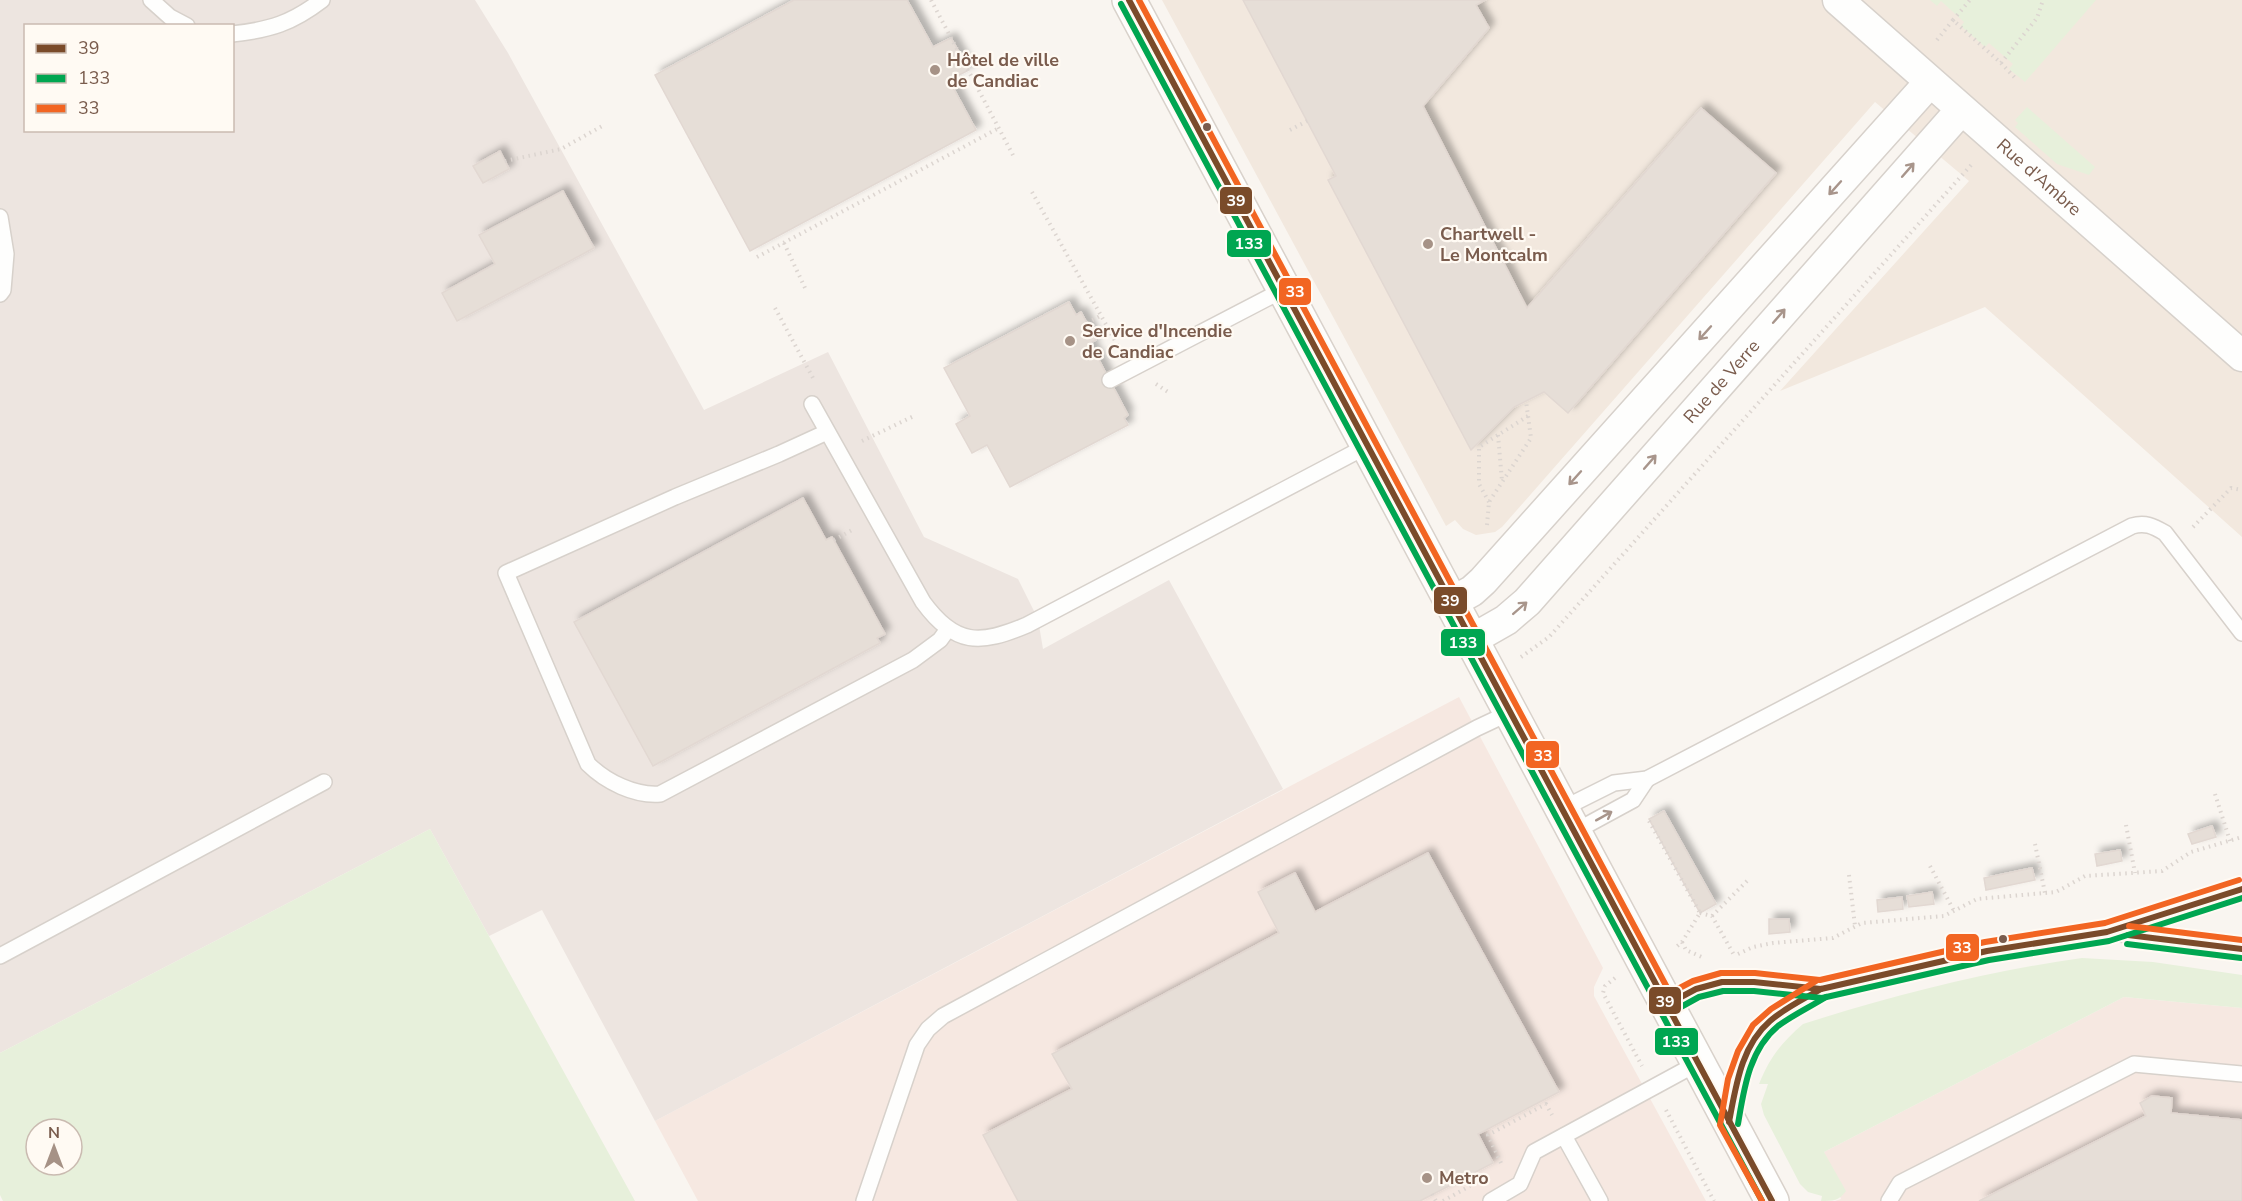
<svg xmlns="http://www.w3.org/2000/svg" width="2242" height="1201" font-family="'Nunito Sans',sans-serif">
<style>
.residential{fill:#f2e8de}
.commercial{fill:#f6e8e1}
.industrial{fill:#ede5e0;fill-rule:evenodd}
.green{fill:#e7f0db;fill-rule:evenodd}
.building{fill:#e6ded7;stroke:#e2d8d2;stroke-width:1.5;filter:url(#shadow)}
.lines{fill:none;stroke-linecap:round;stroke-linejoin:round}
.lane-casing{stroke:#d7d1cb;stroke-width:18}
.street-casing{stroke:#d7d1cb;stroke-width:33}
.secondary-casing{stroke:#d9d2cb;stroke-width:36}
.path{stroke:#dcd5d0;stroke-width:4;stroke-dasharray:1.5 4.5;stroke-linecap:butt}
.lane{stroke:#fefefd;stroke-width:15}
.street{stroke:#fefefd;stroke-width:30}
.secondary{stroke:#fefefd;stroke-width:33}
.bus-1-casing{stroke:#fffaf3;stroke-width:10}
.bus-2-casing{stroke:#fffaf3;stroke-width:10}
.bus-3-casing{stroke:#fffaf3;stroke-width:10}
.bus-1{stroke:#7a4b2a;stroke-width:6}
.bus-2{stroke:#00a651;stroke-width:6}
.bus-3{stroke:#f26522;stroke-width:6}
.oneway{stroke:#a8958b}
.poi-dot{fill:#a69286;stroke:#fffaf3;stroke-width:2}
.bus-dot{fill:#7a5c4d;stroke:#fffaf3;stroke-width:2}
.labels{text-anchor:middle;stroke-width:4.5;stroke-linejoin:round;paint-order:stroke}
.poi-label{font-size:18px;font-weight:bold;fill:#7a5c4d;stroke:#fffaf3;text-anchor:start}
.street-label{font-size:18px;fill:#7a5c4d;stroke:#fffaf3}
.line-badge{stroke:#fffaf3;stroke-width:2}
.badge-label{font-size:16px;text-anchor:middle;font-weight:bold;fill:#fff}
</style>
<defs>
<filter id="shadow"><feDropShadow dx="5.5" dy="-5.5" stdDeviation="3" flood-color="#0004"/></filter>
</defs>
<rect width="100%" height="100%" fill="#f9f5f0"/>
<path class="residential" d="M1162 0H2242V537L1985 307 1780 391 1969 181 1875 102 1502 527 1495 532 1476 535 1463 529 1455 520 1446 526Z"/>
<g class="commercial">
<path d="M1459 697 1603 968 1594 987V996L1706 1201H698L655 1121Z"/>
<path d="M2124 997 2242 1008V1201H1835L1841 1199 1824 1152Z"/>
</g>
<path class="industrial" d="M0 0H475L508 53 704 410 828 352 924 537 1018 579 1038 619 1043 649 1169 580 1283 789 655 1121 542 910 489 936 430 829 0 1053ZM26 26H232V130H26Z"/>
<g class="green">
<path d="M1930 0H2096L2025 82 2009 69 2013 64 1989 43 1985 47 1961 26 1964 22 1941 1 1937 6Z"/>
<path d="M2027 107 2095 167 2089 175 2057 164 2015 127 2018 123 2015 120Z"/>
<path d="M430 829 635 1201H3L0 1195V1053ZM36 1129H72V1165H36Z"/>
<path d="M2082 958 2153 962 2242 975V1008L2124 997 1824 1152 1846 1191C1839 1201 1833 1201 1821 1201L1822 1196 1808 1192 1800 1184 1764 1115 1761 1104 1768 1084H1759C1770 1057 1781 1043 1803 1024 1894 995 1988 971 2082 958Z"/>
</g>
<g class="building">
<path d="M794 0H907L933 47 951 38 969 70 949 80 976 130 750 251 655 75Z"/>
<path d="M1243 0H1485L1476 5 1489 28 1423 106 1527 308 1701 108 1776 173 1568 413 1544 392 1514 407 1471 450 1328 180 1336 176Z"/>
<path d="M500 151 509 169 483 183 473 166Z"/>
<path d="M563 191 594 248 457 321 442 293 495 264 479 235Z"/>
<path d="M1069 302 1076 315 1081 312 1096 340 1090 343 1128 415 1124 418 1128 425 1010 487 987 445 972 453 956 424 970 416 944 368Z"/>
<path d="M803 498 826 540 832 537 885 634 877 638 880 643 653 766 574 622Z"/>
<path d="M1664 811 1716 904 1700 913 1649 819Z"/>
<path d="M2212 826 2216 837 2192 844 2188 834Z"/>
<path d="M2120 850 2122 861 2097 866 2095 854Z"/>
<path d="M1428 853 1559 1092 1478 1134 1493 1163 1420 1201H1018L983 1135 1072 1089 1052 1054 1279 933 1258 892 1295 873 1315 912Z"/>
<path d="M2032 868 2035 880 1986 890 1984 878Z"/>
<path d="M1932 892 1934 904 1909 907 1907 896Z"/>
<path d="M1902 897 1903 909 1878 912 1877 900Z"/>
<path d="M1769 919H1789L1790 932 1769 934Z"/>
<path d="M2152 1096 2172 1098 2171 1113 2242 1120V1201H1979L2146 1116 2140 1103Z"/>
</g>
<g class="lines">
<g class="lane-casing">
<g id="lane">
<path d="M151 0 170 17 187 26"/>
<path d="M232 34C270 30 292 23 322 0"/>
<path d="M0 217 6 254 3 290 0 294"/>
<path d="M1110 380 1283 290"/>
<path d="M812 404 923 602C955 646 980 645 1027 625L1367 446"/>
<path d="M827 432 779 454 675 497 506 573 588 764C606 782 635 796 660 794L913 660 940 640 948 629"/>
<path d="M1562 809 1614 783 1647 779 2132 526C2145 522 2153 526 2165 533L2242 633"/>
<path d="M1574 832 1633 800 1647 779"/>
<path d="M2113 933 2242 949"/>
<path d="M0 956 324 782"/>
<path d="M1666 1005 1696 989 1722 982H1754L1821 989 1987 951 2060 938 2107 932 2242 889"/>
<path d="M1730 1113C1738 1081 1742 1044 1770 1021 1785 1009 1804 1000 1821 989"/>
<path d="M1564 1136 1600 1201"/>
<path d="M864 1201 917 1045 928 1029 943 1016 1477 728 1511 712"/>
<path d="M1491 1201 1520 1184 1534 1152 1698 1063"/>
<path d="M1889 1201 1900 1183 2134 1064 2242 1074"/>
</g>
</g>
<g class="street-casing">
<g id="street">
<path id="s1" d="M1838 0 2242 356"/>
<path d="M1452 602 1472 591 1483 581 1930 82"/>
<path id="s2" d="M1471 640 1506 620 1527 602 1961 110"/>
</g>
</g>
<g class="secondary-casing">
<path id="secondary" d="M1129 0 1772 1201"/>
</g>
<g class="path">
<path d="M931 0 1014 157"/>
<path d="M1953 20 1970 0"/>
<path d="M1937 40 1953 20 2001 63 2017 80"/>
<path d="M2001 63 2037 18 2043 0"/>
<path d="M1290 130 1307 121"/>
<path d="M505 161 561 149 604 125"/>
<path d="M1032 192 1118 346"/>
<path d="M784 243 806 290"/>
<path d="M757 257 999 128"/>
<path d="M775 308 813 378"/>
<path d="M1087 323 1102 315"/>
<path d="M1156 384 1168 392"/>
<path d="M1498 435 1502 481"/>
<path d="M862 441 916 415"/>
<path d="M1489 502 1479 484V447L1528 416"/>
<path d="M1487 525 1489 502 1531 438 1526 401"/>
<path d="M2193 527 2231 488 2242 490"/>
<path d="M834 540 854 529"/>
<path d="M1521 657 1549 637 1973 163"/>
<path d="M2215 794 2230 841"/>
<path d="M1649 821 1700 913 1682 942 1675 948"/>
<path d="M2126 825 2135 873"/>
<path d="M2035 844 2045 893"/>
<path d="M1930 866 1954 911"/>
<path d="M1849 875 1855 926"/>
<path d="M1700 913 1712 916 1734 955"/>
<path d="M1712 916 1749 879"/>
<path d="M1682 942 1686 950 1704 958"/>
<path d="M1738 954 1753 947 1773 943 1833 938 1862 923 1944 916 1977 899 2056 892 2085 876 2162 871 2191 852 2242 837"/>
<path d="M1615 978 1605 986 1603 993 1642 1066"/>
<path d="M1666 1110 1714 1201"/>
<path d="M1501 1163 1488 1135 1546 1104 1552 1115"/>
<path d="M1432 1194 1436 1201"/>
<path d="M1443 1201 1470 1186"/>
</g>
<use href="#lane" class="lane"/>
<use href="#street" class="street"/>
<use href="#secondary" class="secondary"/>
<g class="bus-1-casing">
<g id="bus-1">
<path d="M1129 0 1772 1201"/>
<path d="M2128 935 2242 949"/>
<path d="M1666 1005 1696 989 1722 982H1754L1821 989 1987 951 2107 932 2242 889"/>
<path d="M1729 1122C1736 1086 1741 1046 1770 1021 1785 1008 1804 999 1821 989"/>
</g>
</g>
<g class="bus-2-casing">
<g id="bus-2">
<path d="M1121 4 1762 1201"/>
<path d="M2127 944 2241 958"/>
<path d="M1670 1013 1699 997 1723 991H1754L1822 998 1989 960 2109 941 2242 898"/>
<path d="M1738 1124C1744 1089 1749 1050 1778 1026 1793 1015 1810 1007 1826 997"/>
</g>
</g>
<g class="bus-3-casing">
<g id="bus-3">
<path d="M1139 0 1670 993 1693 981 1721 973H1755L1820 980 1985 942 2105 923 2239 880"/>
<path d="M2129 926 2242 940"/>
<path d="M1762 1201 1720 1125 1728 1079 1738 1051 1753 1025 1771 1009 1816 981"/>
</g>
</g>
<use href="#bus-1" class="bus-1"/>
<use href="#bus-2" class="bus-2"/>
<use href="#bus-3" class="bus-3"/>
</g>
<defs><path id="oneway-shaft" d="M-6 0H5M1.5-3L5.5 0L1.5 3" fill="none" stroke-width="1.6" stroke-linecap="round" stroke-linejoin="round" transform="scale(1.5)"/></defs>
<g class="oneway">
<use href="#oneway-shaft" transform="translate(1908 170) rotate(-49)"/>
<use href="#oneway-shaft" transform="translate(1835 188) rotate(132)"/>
<use href="#oneway-shaft" transform="translate(1779 316) rotate(-49)"/>
<use href="#oneway-shaft" transform="translate(1705 333) rotate(132)"/>
<use href="#oneway-shaft" transform="translate(1650 462) rotate(-49)"/>
<use href="#oneway-shaft" transform="translate(1575 478) rotate(132)"/>
<use href="#oneway-shaft" transform="translate(1520 608) rotate(-41)"/>
<use href="#oneway-shaft" transform="translate(1604 816) rotate(-29)"/>
</g>
<g class="poi-dot">
<circle cx="935" cy="70" r="6"/>
<circle cx="1428" cy="244" r="6"/>
<circle cx="1070" cy="341" r="6"/>
<circle cx="1427" cy="1178" r="6"/>
</g>
<g class="bus-dot">
<circle cx="1207" cy="127" r="5"/>
<circle cx="2003" cy="939" r="5"/>
</g>
<g class="labels">
<g class="poi-label">
<text x="947" y="66">Hôtel de ville<tspan x="947" dy="21">de Candiac</tspan></text>
<text x="1440" y="240">Chartwell -<tspan x="1440" dy="21">Le Montcalm</tspan></text>
<text x="1082" y="337">Service d'Incendie<tspan x="1082" dy="21">de Candiac</tspan></text>
<text x="1439" y="1184">Metro</text>
</g>
<g class="street-label">
<text dy="6" stroke="none"><textPath href="#s1" startOffset="268">Rue d'Ambre</textPath></text>
<text dy="6" stroke="none"><textPath href="#s2" startOffset="362">Rue de Verre</textPath></text>
</g>
</g>
<g class="line-badge">
<rect x="1219" y="186" width="34" height="29" rx="6" fill="#7a4b2a"/>
<rect x="1226" y="229" width="46" height="29" rx="6" fill="#00a651"/>
<rect x="1278" y="277" width="34" height="29" rx="6" fill="#f26522"/>
<rect x="1433" y="586" width="35" height="29" rx="6" fill="#7a4b2a"/>
<rect x="1440" y="628" width="46" height="29" rx="6" fill="#00a651"/>
<rect x="1525" y="740" width="35" height="29" rx="6" fill="#f26522"/>
<rect x="1945" y="933" width="35" height="29" rx="6" fill="#f26522"/>
<rect x="1648" y="986" width="34" height="29" rx="6" fill="#7a4b2a"/>
<rect x="1654" y="1027" width="45" height="29" rx="6" fill="#00a651"/>
</g>
<g class="badge-label">
<text x="1236" y="206">39</text>
<text x="1249" y="249">133</text>
<text x="1295" y="297">33</text>
<text x="1450" y="606">39</text>
<text x="1463" y="648">133</text>
<text x="1543" y="761">33</text>
<text x="1962" y="953">33</text>
<text x="1665" y="1007">39</text>
<text x="1676" y="1047">133</text>
</g>
<rect x="24" y="24" width="210" height="108" fill="#fffaf3" stroke="#cabbb1" stroke-width="1.5"/>
<rect x="36" y="44" width="30" height="9" fill="#7a4b2a" stroke="#cabbb1" stroke-width="1.5"/>
<text x="78" y="54" font-size="18" fill="#7a5c4d">39</text>
<rect x="36" y="74" width="30" height="9" fill="#00a651" stroke="#cabbb1" stroke-width="1.5"/>
<text x="78" y="84" font-size="18" fill="#7a5c4d">133</text>
<rect x="36" y="104" width="30" height="9" fill="#f26522" stroke="#cabbb1" stroke-width="1.5"/>
<text x="78" y="114" font-size="18" fill="#7a5c4d">33</text>
<g transform="translate(54 1147)"><circle r="28" fill="#fffaf3" stroke="#cabbb1" stroke-width="1.5"/>
<path d="M0-4.5L10 22L0 15L-10 22Z" fill="#a69286"/>
<text y="-9" font-size="16" font-weight="bold" text-anchor="middle" fill="#7a5c4d">N</text>
</g>
</svg>
